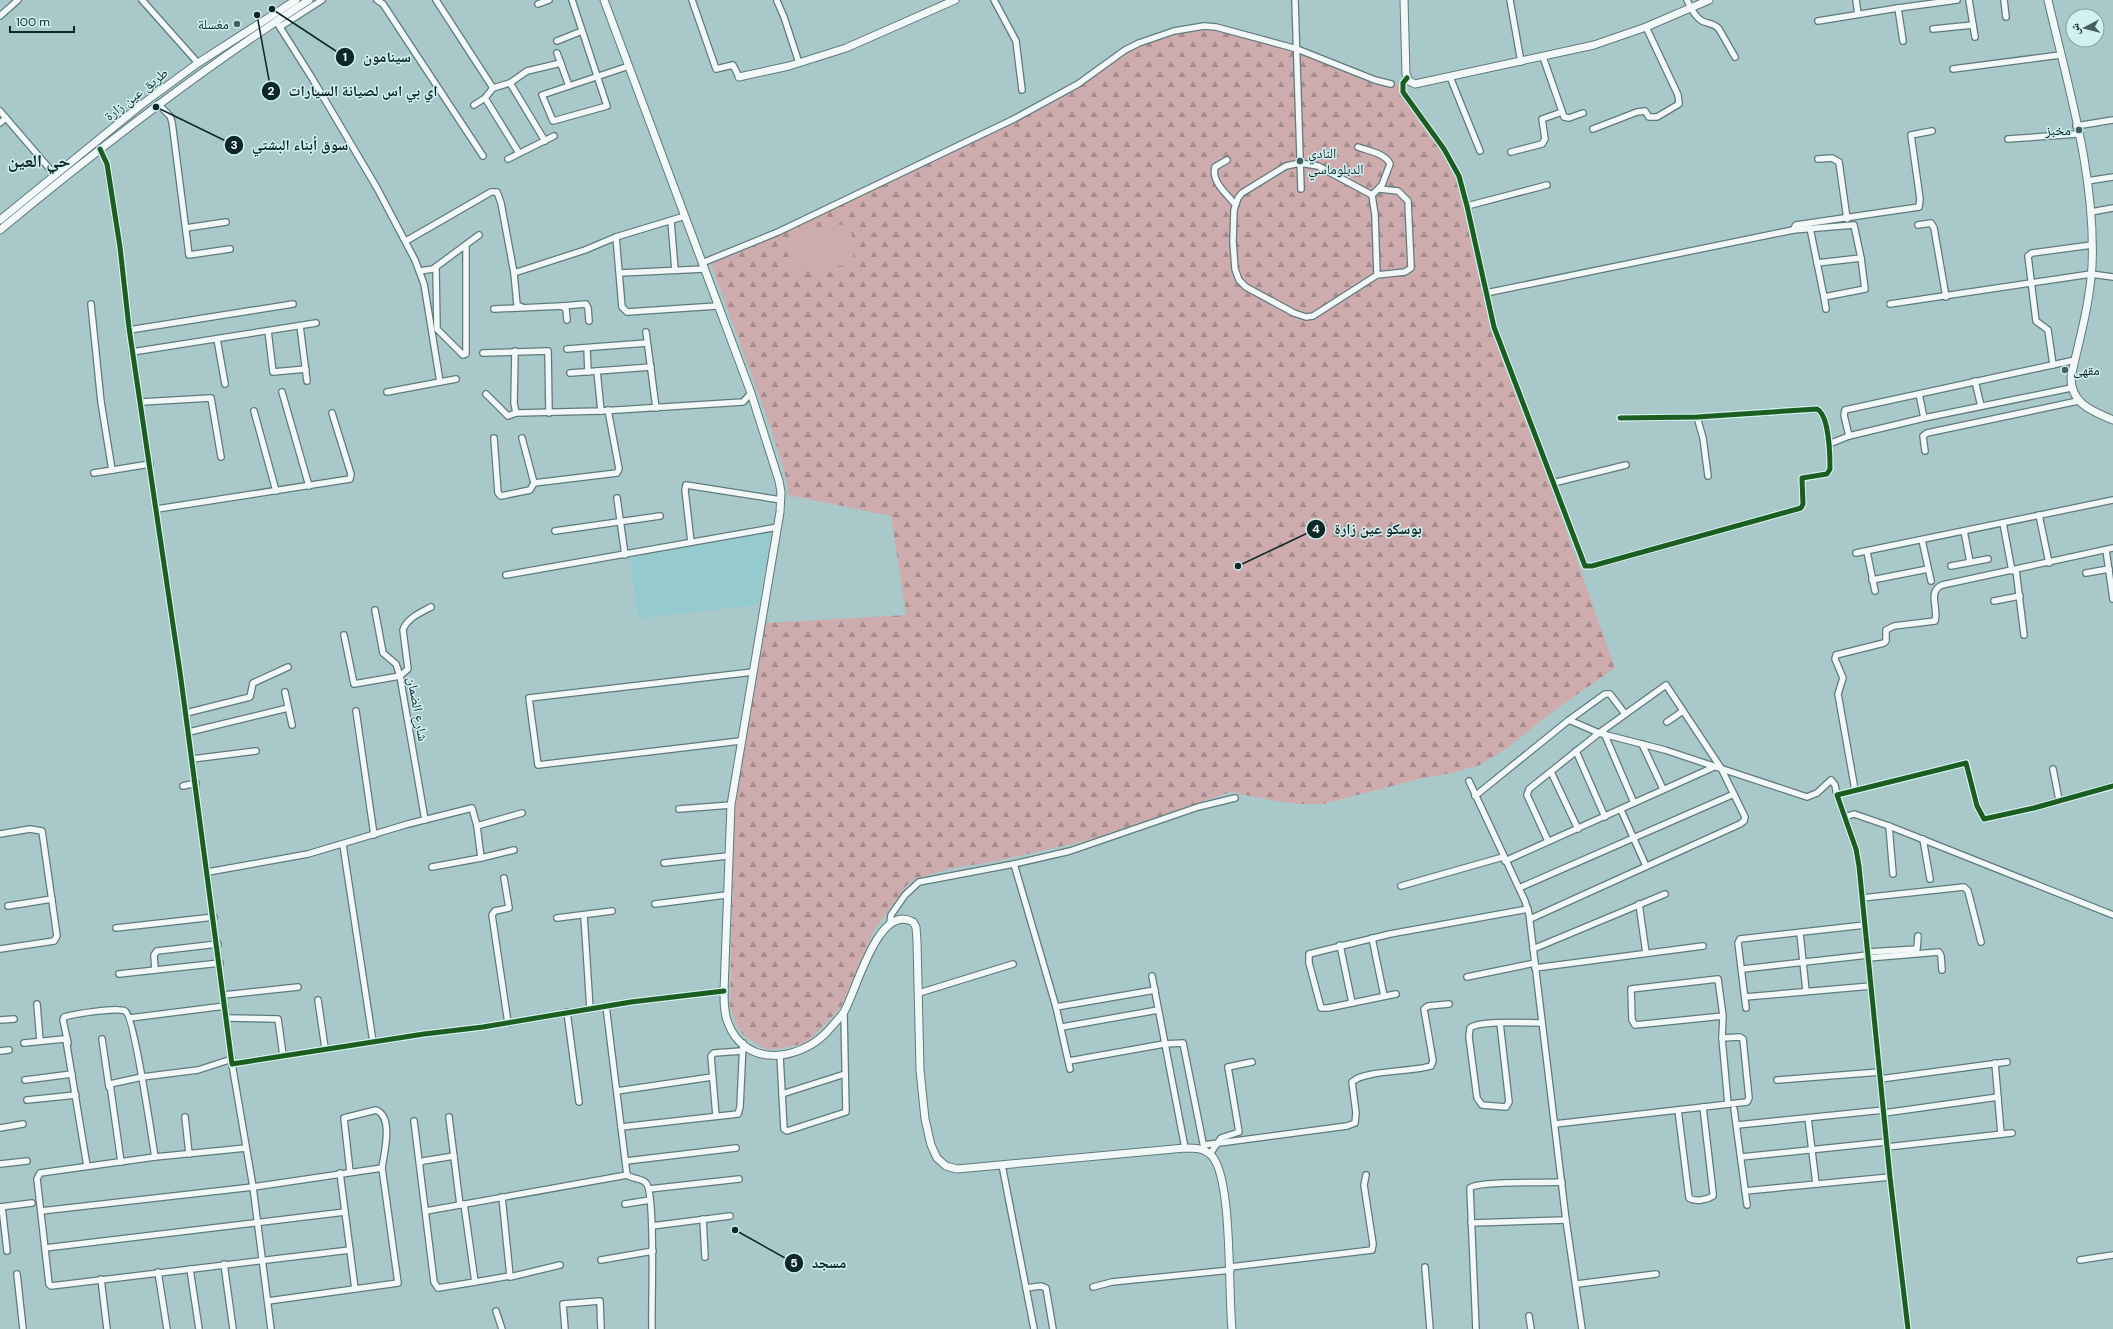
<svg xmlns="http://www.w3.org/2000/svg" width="2113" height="1329" font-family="'DM Sans','Noto Naskh Arabic',sans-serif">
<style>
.built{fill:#95cace}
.forest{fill:url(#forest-firs)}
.pitch{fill:#ceacad}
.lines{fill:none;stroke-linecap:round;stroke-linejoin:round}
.minor-casing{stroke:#607a7c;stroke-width:8}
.major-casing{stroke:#607a7c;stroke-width:9}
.minor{stroke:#f2f7f7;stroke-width:5.5}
.major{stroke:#f2f7f7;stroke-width:7}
.cycleway-casing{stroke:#d3f0f1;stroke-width:8}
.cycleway{stroke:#1b5e20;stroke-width:5}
.poi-dot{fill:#445f61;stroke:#d3f0f1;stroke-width:1.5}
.labels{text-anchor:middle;stroke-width:3;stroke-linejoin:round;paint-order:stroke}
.poi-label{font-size:14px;fill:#0e2728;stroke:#d3f0f1;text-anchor:end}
.street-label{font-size:14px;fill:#0e2728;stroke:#d3f0f1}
.district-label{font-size:18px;font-weight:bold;fill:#0e2728;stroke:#d3f0f1}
.leader{fill:none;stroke:#0e2728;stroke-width:1.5}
.callout-dot{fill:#0e2728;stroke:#d3f0f1;stroke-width:1.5}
.mark-label{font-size:12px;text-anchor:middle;font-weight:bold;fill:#fff}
.callout-label{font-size:15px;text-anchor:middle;font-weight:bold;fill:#0e2728;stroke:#d3f0f1;stroke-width:3;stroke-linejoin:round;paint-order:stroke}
</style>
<defs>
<pattern id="forest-firs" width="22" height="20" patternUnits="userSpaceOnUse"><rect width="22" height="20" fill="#ceacad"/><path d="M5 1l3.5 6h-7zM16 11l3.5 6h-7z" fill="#a68c8d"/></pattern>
</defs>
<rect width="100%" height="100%" fill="#a8c8ca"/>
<path class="built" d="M771 532 758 605 638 618 630 557Z"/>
<path class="forest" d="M1209 24 1239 31 1388 82 1398 83 1432 133 1463 192 1492 321 1615 668 1548 715 1507 748 1480 765 1451 773 1419 779 1323 804H1302L1276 801 1230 792 1089 840 992 862 952 868 915 879 907 885 874 930 841 1007 813 1037 802 1044 777 1049H766L760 1046 746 1037 739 1030 730 1008 734 822 737 788 766 623 906 615 891 516 788 495 787 481 772 431 711 264 1082 82 1132 45Z"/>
<path class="pitch" d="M851 224 854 265 794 269 791 229Z"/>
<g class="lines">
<g class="minor-casing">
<g id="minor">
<path d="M142 0 198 63"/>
<path d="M377 0 383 4 483 156"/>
<path d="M436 0 493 88"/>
<path d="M572 0 607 106 553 121 542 95 629 66"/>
<path d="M692 0 716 69 733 65 739 77"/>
<path d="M994 0 1016 41 1022 90"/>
<path d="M1295 0 1301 189"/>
<path d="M1510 0 1521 62"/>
<path d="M1687 0C1690 7 1695 17 1702 21 1708 24 1714 23 1719 29L1735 57"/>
<path d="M1856 0 1858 14"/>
<path d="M1969 0 1975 37"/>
<path d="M2004 0 2006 17"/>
<path d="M777 1 784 17 799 63"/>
<path d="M538 4 549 0"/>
<path d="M0 16 18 0"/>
<path d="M276 21 312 78 377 188 415 260 424 284 440 382"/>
<path d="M1818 21 1898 8"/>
<path d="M280 27 322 0"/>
<path d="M1933 29 1973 25"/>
<path d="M557 41 582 31"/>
<path d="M1903 41 1898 8 1957 0"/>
<path d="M557 53 569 86"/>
<path d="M1543 57 1564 117 1569 118 1583 113"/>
<path d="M1953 69 2060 55"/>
<path d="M1450 77 1480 151"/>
<path d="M1407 78 1403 83V92L1444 149 1459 176 1467 206 1494 327 1585 566H1592L1801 508 1803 504 1802 478 1827 474 1830 469C1830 455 1829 415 1817 409L1697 417 1620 418"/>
<path d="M510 83 545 141"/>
<path d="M485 98 519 153"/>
<path d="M158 104 170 116 172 122 189 255 230 249"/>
<path d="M474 105 485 98 493 88 510 83 527 71 561 63"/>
<path d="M0 111 55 175"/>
<path d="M0 123 6 118"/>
<path d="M2076 126 2113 120"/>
<path d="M1593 129 1637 112 1645 111 1649 117H1657L1679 104 1678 95 1646 27"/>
<path d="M2008 139 2078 134"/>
<path d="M1358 147C1368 151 1385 153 1390 164L1382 185 1372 195"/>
<path d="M100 149 107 164 120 247 129 328 180 672 232 1064 424 1034 483 1027 631 1002 724 991"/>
<path d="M1511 152 1542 144 1545 139 1542 119 1562 112"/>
<path d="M508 159 554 136"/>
<path d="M1818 159 1832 158 1839 162 1847 219"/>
<path d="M1227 160 1215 167C1211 182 1227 194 1235 204"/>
<path d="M2087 181 2113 177"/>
<path d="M1467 206 1547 185"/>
<path d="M2091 212 2113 208"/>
<path d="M671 221 675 270"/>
<path d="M1918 225 1931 223 1934 228 1946 297"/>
<path d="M186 228 226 222"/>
<path d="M1810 228 1824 297 1865 289 1861 258"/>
<path d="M1793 230 1796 225 1919 207 1920 199 1911 135 1932 131"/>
<path d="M616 237 622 307 627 312 717 306"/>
<path d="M406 241 491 192H497L501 203 514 273 517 305 522 307"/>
<path d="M702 263 778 232 1014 119 1078 84 1125 50 1139 43 1174 31 1204 26 1216 27 1297 49 1375 80 1391 84"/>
<path d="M436 267 437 329 463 355 466 354V245"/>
<path d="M420 271 433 269 479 235"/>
<path d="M514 273 585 250 616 237 685 216"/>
<path d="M620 273 704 269"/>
<path d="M1377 275 1375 215 1372 195 1318 166 1300 163 1286 166 1242 193 1238 198 1234 210 1233 242 1235 269 1239 280 1246 287 1294 313 1306 317 1313 316 1377 275 1405 272 1411 268 1408 201 1398 191 1379 189"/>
<path d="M1486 293 1793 230 1854 225 1861 258 1817 263"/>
<path d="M1824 297 1826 309"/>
<path d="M91 304 101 402 112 470"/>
<path d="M1890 304 2091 274 2113 277"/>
<path d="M562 306 586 304 588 308 589 321"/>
<path d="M494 309 562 306 566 309 567 320"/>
<path d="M300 326 307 381"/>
<path d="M129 330 293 304"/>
<path d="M268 331 273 372 306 369"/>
<path d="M646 332 656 408"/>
<path d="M217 339 225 384"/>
<path d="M587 348 588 372"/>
<path d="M567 349 647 343"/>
<path d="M515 351 514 403 516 413 601 411 743 402 751 393"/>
<path d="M132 352 316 323"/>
<path d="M483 353 548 351 549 413"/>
<path d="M2053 365 2048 330 2036 321 2028 256 2032 253 2092 245"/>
<path d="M597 371 601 411"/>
<path d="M570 373 651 367"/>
<path d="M1975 381 1981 406"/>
<path d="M282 392 309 486"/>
<path d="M387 392 456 379"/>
<path d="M486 394 508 416 516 413"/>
<path d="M1919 394 1924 418"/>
<path d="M141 402 211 398 221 457"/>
<path d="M254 411 276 491"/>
<path d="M1697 417 1703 438 1708 476"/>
<path d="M1849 436 1844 415 1845 410 2075 360"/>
<path d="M494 438 498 493 501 496 530 490 534 483 522 438"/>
<path d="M1829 444 1849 436 1924 418 2071 388"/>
<path d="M1925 451 1923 436 1927 433 2078 401"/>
<path d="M94 473 150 464"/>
<path d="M534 483 617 473 619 469 608 410"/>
<path d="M1553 483 1626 465"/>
<path d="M617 498 625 555"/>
<path d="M157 509 350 479 351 474 332 413"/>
<path d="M2039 515 2049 563"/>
<path d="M2003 523 2012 571"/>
<path d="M555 531 660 516"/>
<path d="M1964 531 1970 562"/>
<path d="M1922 540 1931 581"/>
<path d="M691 542 685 490 686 485 781 500"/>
<path d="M2106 550 2113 599"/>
<path d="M1867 552 1875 591"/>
<path d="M1856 553 2113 500"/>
<path d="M1951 566 1988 559"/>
<path d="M2016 570 2024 635"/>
<path d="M2086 573 2109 569"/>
<path d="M506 575 778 527"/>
<path d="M1872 580 1928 569"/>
<path d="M1994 601 2020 596"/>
<path d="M375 610 383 653 396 664 400 676 425 820"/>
<path d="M344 635 354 684 400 676 408 669 403 630C407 618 420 613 431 607"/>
<path d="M285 692 292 725"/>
<path d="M356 711 374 835"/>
<path d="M186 713 250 697 253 683 288 667"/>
<path d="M1569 720 1599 733 1665 750 1807 797 1817 793 1831 780 1835 785 1837 795"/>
<path d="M1667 722 1683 711"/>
<path d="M189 732 288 708"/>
<path d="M1604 733 1634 803"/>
<path d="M740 741 538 765 529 698 753 672"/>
<path d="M1642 744 1663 789"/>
<path d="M1576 751 1605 817"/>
<path d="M192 759 256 751"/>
<path d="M2053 769 2059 800"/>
<path d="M1551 772 1578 829"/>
<path d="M1469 781 1525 901 1529 914 1566 1220 1582 1329"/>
<path d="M183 786 196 783"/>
<path d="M1855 790 1838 694 1843 678 1835 659 1836 655 1884 643 1886 641V630L1894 626 1935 621C1939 609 1927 592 1942 585L2113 548"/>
<path d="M1475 796 1569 720 1605 694H1610L1625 714"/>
<path d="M679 809 731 805"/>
<path d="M1621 810 1646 866"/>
<path d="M1845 817 1854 814 1889 826 2113 915"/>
<path d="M477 826 522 813"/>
<path d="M1889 826 1893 874"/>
<path d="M0 834 30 829 42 831 57 936 54 941 0 949"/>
<path d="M1923 839 1930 879"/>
<path d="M343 845 373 1042"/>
<path d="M1505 861 1714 767"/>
<path d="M664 863 727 856"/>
<path d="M1014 864 1056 1007 1070 1069"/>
<path d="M432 867 481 858"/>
<path d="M208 872 308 854 408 824 472 808 477 826 481 858 514 850"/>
<path d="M504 878 509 908 495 911 492 915 508 1023"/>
<path d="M1401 886 1503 857"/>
<path d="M1519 888 1734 794"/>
<path d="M1862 898 1964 887 1968 891 1981 942"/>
<path d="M655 904 726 895"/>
<path d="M1639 904 1646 953"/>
<path d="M8 906 52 899"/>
<path d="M584 916 590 1009"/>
<path d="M557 918 612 911"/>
<path d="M1530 919 1740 824 1744 821 1745 817 1721 768 1666 685 1599 733 1529 789 1527 795 1548 841"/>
<path d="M890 923 891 915 905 895 919 882 1014 864 1070 851 1198 807 1235 798"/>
<path d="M116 928 214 917"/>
<path d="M1800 933 1806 991"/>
<path d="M1372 938 1384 996"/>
<path d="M1340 945 1352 1003"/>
<path d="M1533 949 1665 894"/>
<path d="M1868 952 1917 949 1918 936"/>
<path d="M1868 958 1939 952 1941 956 1942 970"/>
<path d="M1535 968 1703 946"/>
<path d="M1743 969 1868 955"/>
<path d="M155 970 154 955 157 951 218 944"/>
<path d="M119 974 220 963"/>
<path d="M1152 976 1185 1148"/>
<path d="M1467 977 1535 963"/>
<path d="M919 993 1013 964"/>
<path d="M1396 994 1328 1008H1321L1309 963V954L1390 934 1528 909"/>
<path d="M224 995 298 987"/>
<path d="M1745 997 1871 986"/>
<path d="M318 1000 325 1048"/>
<path d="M37 1004 40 1041"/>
<path d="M606 1006 627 1175"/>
<path d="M1056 1007 1155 990"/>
<path d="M1746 1008 1738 943 1740 939 1865 925"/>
<path d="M567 1012 579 1102"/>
<path d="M1723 1016 1635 1025 1632 1020 1631 989 1718 979 1723 1016 1722 1038 1728 1104"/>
<path d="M130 1018 225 1006"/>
<path d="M226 1018 278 1019 283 1055"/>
<path d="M0 1020 14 1019"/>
<path d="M1500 1023 1509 1102 1506 1107 1482 1105 1477 1098 1469 1037 1470 1028C1479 1020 1528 1023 1542 1023"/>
<path d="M1062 1027 1158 1010"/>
<path d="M102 1039 109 1087"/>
<path d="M24 1043 64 1039 66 1040 87 1166"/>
<path d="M68 1043 63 1020 64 1017C74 1014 117 1007 125 1011 134 1015 152 1140 155 1157"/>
<path d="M0 1051 9 1050"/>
<path d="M780 1056 784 1129 787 1131 846 1112 844 1013"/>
<path d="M1069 1061 1164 1044 1183 1043 1204 1148"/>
<path d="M1995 1063 2001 1134"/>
<path d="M232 1064 253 1187 271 1329"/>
<path d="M1880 1079 2007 1062"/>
<path d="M25 1080 72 1074"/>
<path d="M1777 1080 1880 1072"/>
<path d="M617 1091 712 1077"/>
<path d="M782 1094 845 1074"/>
<path d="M27 1100 76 1095"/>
<path d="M1734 1109 1747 1205"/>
<path d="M1678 1110 1689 1198C1695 1202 1707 1200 1713 1196V1193L1703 1107"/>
<path d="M1884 1113 1998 1097"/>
<path d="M716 1116 711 1056 714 1053 742 1051"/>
<path d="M185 1117 189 1154"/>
<path d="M449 1117 460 1205"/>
<path d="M1808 1118 1816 1184"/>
<path d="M414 1121 434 1282 438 1288 475 1282 464 1204"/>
<path d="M1555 1124 1747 1102 1749 1098 1743 1039 1740 1037 1722 1038"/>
<path d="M1737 1125 1884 1110"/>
<path d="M621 1127 738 1114 740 1107 743 1043"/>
<path d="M0 1128 23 1124"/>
<path d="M1204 1145 1347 1126 1355 1123 1356 1113 1352 1082C1364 1070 1413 1072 1431 1066L1433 1061 1424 1009 1428 1006 1449 1004"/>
<path d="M1887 1147 2012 1133"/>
<path d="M246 1148 155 1157 40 1173 37 1179 49 1284 51 1286 350 1250"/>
<path d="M1210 1154 1221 1138 1239 1132 1228 1067 1252 1062"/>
<path d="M1741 1157 1886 1142"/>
<path d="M626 1161 736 1148"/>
<path d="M121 1162 110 1084 142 1077 198 1070 232 1059"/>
<path d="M420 1163 423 1161 454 1156"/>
<path d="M0 1164 27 1161"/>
<path d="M1002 1165 1034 1329"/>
<path d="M350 1172 344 1118 376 1110C394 1117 384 1153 382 1168"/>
<path d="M340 1173 355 1289"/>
<path d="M649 1189 739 1179"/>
<path d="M1745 1191 1890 1177"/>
<path d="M625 1204 650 1200"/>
<path d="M0 1207 32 1203"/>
<path d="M2 1207 7 1251"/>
<path d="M41 1211 253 1187 382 1168 398 1283 268 1301"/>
<path d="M426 1211 627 1175C632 1179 641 1178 646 1183 656 1193 651 1308 652 1329"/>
<path d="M703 1219 705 1257"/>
<path d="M1471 1223 1566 1220"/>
<path d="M652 1226 730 1216"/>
<path d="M45 1248 345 1212"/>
<path d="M601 1260 653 1251"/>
<path d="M2080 1260 2113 1255"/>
<path d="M224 1264 233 1329"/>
<path d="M1230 1267 1372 1250 1373 1244 1364 1185 1366 1175"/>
<path d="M1425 1267 1430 1329"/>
<path d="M190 1269 199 1329"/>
<path d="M158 1272 167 1329"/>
<path d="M17 1274 23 1329"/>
<path d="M510 1277 560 1265"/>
<path d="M101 1279 107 1329"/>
<path d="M475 1282 510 1276 502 1197"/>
<path d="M1577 1284 1656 1274"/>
<path d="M1093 1287 1112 1282 1231 1270"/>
<path d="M1026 1288 1041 1286 1046 1288 1053 1329"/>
<path d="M496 1311 502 1329"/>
<path d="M1529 1316 1531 1329"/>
<path d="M565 1329 563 1304 600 1301 601 1329"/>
<path d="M1476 1329 1470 1188C1478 1181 1548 1183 1562 1182"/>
<path d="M1908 1329 1890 1177 1859 866 1856 849 1837 795 1966 763 1977 806 1984 819 2034 808 2113 786"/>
</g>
</g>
<g class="major-casing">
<g id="major">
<path d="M604 0 751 393 779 481 781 492 780 512 731 805 724 991C724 1002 724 1013 728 1023 745 1068 798 1061 826 1033 832 1026 839 1019 844 1012 856 992 878 902 913 922L916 927 917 941 920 1070 925 1119 931 1145 937 1158 946 1166 957 1169 1185 1148C1194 1148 1204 1148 1211 1155 1233 1176 1228 1294 1232 1329"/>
<path d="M1404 0 1406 74 1409 81 1415 84 1594 45 1646 27 1709 0"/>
<path d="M2048 0C2068 87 2096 176 2092 266 2090 303 2079 341 2071 377 2071 404 2092 411 2113 420"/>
<path d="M739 77 789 66 846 48 955 0"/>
<path d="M0 220 141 105 198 63 296 0"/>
<path d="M0 230C99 148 201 69 309 0"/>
</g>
</g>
<use href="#minor" class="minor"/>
<use href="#major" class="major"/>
<g class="cycleway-casing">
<g id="cycleway">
<path d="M1407 78 1403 83V92L1444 149 1459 176 1467 206 1494 327 1585 566H1592L1801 508 1803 504 1802 478 1827 474 1830 469C1830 455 1829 415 1817 409L1697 417 1620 418"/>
<path d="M100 149 107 164 120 247 129 328 180 672 232 1064 424 1034 483 1027 631 1002 724 991"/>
<path d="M1908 1329 1890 1177 1859 866 1856 849 1837 795 1966 763 1977 806 1984 819 2034 808 2113 786"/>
</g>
</g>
<use href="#cycleway" class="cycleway"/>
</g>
<g class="poi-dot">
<circle cx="237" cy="24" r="4"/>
<circle cx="2079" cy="130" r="4"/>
<circle cx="1300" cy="161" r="4"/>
<circle cx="2065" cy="370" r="4"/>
</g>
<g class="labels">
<g class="poi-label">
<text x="229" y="29">مغسلة</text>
<text x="2071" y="135">مخبز</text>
<text x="1308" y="158" text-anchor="start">النادي<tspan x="1308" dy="16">الدبلوماسي</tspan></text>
<text x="2073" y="375" text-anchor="start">مقهى</text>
</g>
<g class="street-label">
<text transform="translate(136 94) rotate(-38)" y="5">طريق عين زارة</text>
<text transform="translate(418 709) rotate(80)" y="5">شارع الضمان</text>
</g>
<g class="district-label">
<text x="39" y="167">حي العين</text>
</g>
</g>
<path class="leader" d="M272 9L345 57M257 15L271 91M156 107L234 145M1238 566L1316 529M735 1230L794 1263"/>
<g class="callout-dot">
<circle cx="272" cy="9" r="4"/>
<circle cx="257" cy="15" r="4"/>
<circle cx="156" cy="107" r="4"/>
<circle cx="1238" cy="566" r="4"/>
<circle cx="735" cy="1230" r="4"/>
<circle cx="345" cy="57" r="10"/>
<circle cx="271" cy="91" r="10"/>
<circle cx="234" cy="145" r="10"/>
<circle cx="1316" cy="529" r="10"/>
<circle cx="794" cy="1263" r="10"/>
</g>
<g class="mark-label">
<text x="345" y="61">1</text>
<text x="271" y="95">2</text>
<text x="234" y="149">3</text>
<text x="1316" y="533">4</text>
<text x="794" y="1267">5</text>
</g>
<g class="callout-label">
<text x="387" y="62">سينامون</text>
<text x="363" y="96">اي بي اس لصيانة السيارات</text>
<text x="300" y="150">سوق أبناء البشتي</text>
<text x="1378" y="534">بوسكو عين زارة</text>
<text x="829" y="1268">مسجد</text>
</g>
<g transform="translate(2085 28) rotate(263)"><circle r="19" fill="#d3f0f1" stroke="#84a0a1"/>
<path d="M0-3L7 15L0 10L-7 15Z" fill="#445f61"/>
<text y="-6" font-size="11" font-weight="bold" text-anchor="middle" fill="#0e2728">ش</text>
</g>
<path d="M10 26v6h64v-6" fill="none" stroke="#0e2728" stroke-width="2"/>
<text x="16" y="26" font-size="12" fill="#0e2728" stroke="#d3f0f1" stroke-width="3" paint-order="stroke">100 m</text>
</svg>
